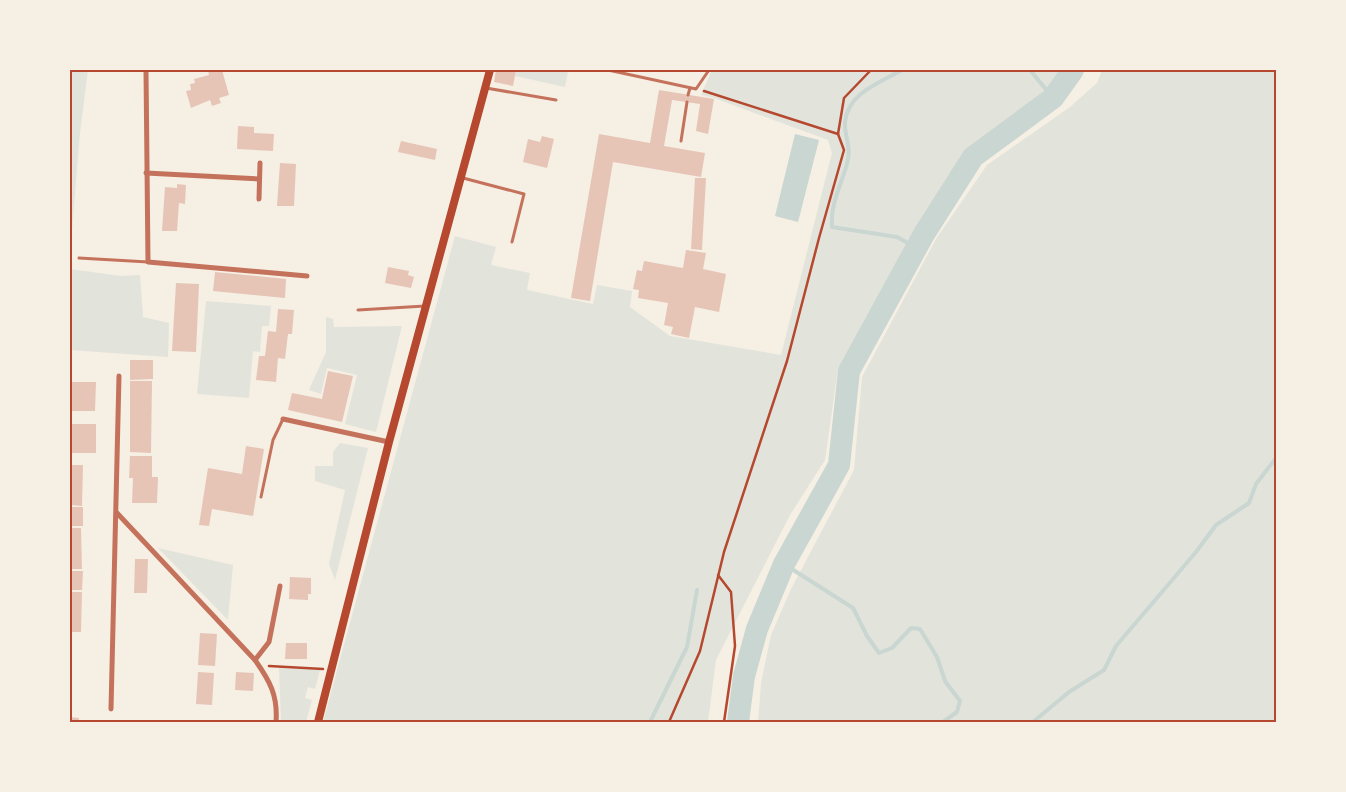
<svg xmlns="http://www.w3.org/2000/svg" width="1346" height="792" font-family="Cabin,sans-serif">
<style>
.green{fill:#e2e4dc}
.water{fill:#c9d6d2}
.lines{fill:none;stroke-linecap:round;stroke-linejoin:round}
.stream{stroke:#c9d6d2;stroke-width:4}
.river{stroke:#c9d6d2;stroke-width:22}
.building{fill:#e6c5b7}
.path{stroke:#b5482f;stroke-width:2.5}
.service{stroke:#c5725c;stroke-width:3}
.minor{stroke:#c5725c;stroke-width:5}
.secondary{stroke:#b5482f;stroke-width:8}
.neatline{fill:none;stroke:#b5482f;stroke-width:2}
</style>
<rect width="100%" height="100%" fill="#f6efe4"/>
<g class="green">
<path d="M72 70H88L80 133 70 254V86Z"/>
<path d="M516 70H562L568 71 565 87 515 76Z"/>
<path d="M712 70H1062L1044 99 972 146 951 172 916 228 838 369 825 460 790 515 716 660 708 722H323L455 236 496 247 491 265 530 273 527 290 593 304 597 285 632 291 630 307 670 336 781 355 832 153 828 140 714 98 701 95Z"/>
<path d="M1102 70H1276V722H758L761 683 771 635 791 589 854 470 862 377 936 239 987 165 1070 107 1097 83Z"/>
<path d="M70 269 121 276 140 275 143 317 169 323 168 357 70 350Z"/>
<path d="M206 301 271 306 269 326H262L260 352 253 351 249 398 197 394Z"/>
<path d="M326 317 333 319 334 327 402 326 376 432 345 424 357 375 327 368 321 394 309 390 326 352Z"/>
<path d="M340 443 368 448 335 580 329 564 345 490 315 481V466H333V452Z"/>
<path d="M158 548 233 565 228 620Z"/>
<path d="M279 668 320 670 315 689 308 687 305 698 312 700 306 722H281Z"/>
</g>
<path class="water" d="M795 134 819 140 798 222 775 216Z"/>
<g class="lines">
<g class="stream">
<path d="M902 70C879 83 848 93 845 122 844 136 852 147 847 164 841 185 830 205 832 227L897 237 917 248"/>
<path d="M1030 70 1053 98"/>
<path d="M784 564 853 608 867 636 879 653 892 648 911 628 920 629 937 657 945 681 960 701 957 712 943 722"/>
<path d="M650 722 687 647 697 590"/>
<path d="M1033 722 1069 692 1104 670 1116 646 1196 552 1216 525 1249 503 1256 484 1276 458"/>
</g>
<path class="river" d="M738 722 744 676 757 629 784 564 839 465 849 371 924 234 973 157 1053 98 1073 70"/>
</g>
<g class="building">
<path d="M208 70H222L229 95 219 98 221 103 212 106 210 100 191 108 186 91 191 90 190 84 195 83 194 79 209 75Z"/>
<path d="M496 70H516L513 86 494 82Z"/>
<path d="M659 90 714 99 708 134 696 131 700 104 672 100 664 146 705 153 701 177 613 162 590 301 571 298 599 134 650 143Z"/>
<path d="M238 126 254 127V133L274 134 273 151 237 149Z"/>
<path d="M542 136 554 139 547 168 523 162 528 139 540 142Z"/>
<path d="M401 141 437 149 435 160 398 152Z"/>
<path d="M280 163 296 164 294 206H277Z"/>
<path d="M695 178H706L702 250 691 249Z"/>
<path d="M177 184 186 185 185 204 179 203 177 231H162L165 187 177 188Z"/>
<path d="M686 250 706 253 703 269 726 274 719 312 695 307 689 338 671 334 673 327 664 325 668 303 638 298 639 290 633 289 637 270 642 271 644 261 683 268Z"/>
<path d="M388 267 409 271 408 275 414 277 411 288 385 283Z"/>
<path d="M215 272 286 279 285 298 213 291Z"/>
<path d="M176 283 199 284 196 352 172 351Z"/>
<path d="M278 309 294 310 292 334H288L285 359 278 358 276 382 256 380 259 356H265L268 331 276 332Z"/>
<path d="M130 360H153V379L130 380Z"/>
<path d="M328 371 353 376 342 422 288 410 292 393 322 399Z"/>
<path d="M130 381H152L151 453 130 452Z"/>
<path d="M71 382H96L95 411H70Z"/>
<rect x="70" y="424" width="26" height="29"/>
<path d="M246 446 264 449 253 516 212 509 209 526 199 525 208 468 242 474Z"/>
<path d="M130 456H152V477H158L157 503H132L133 478H129Z"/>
<path d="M70 465H83L82 506 70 505Z"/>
<rect x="70" y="507" width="13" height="19"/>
<path d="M70 528H81L82 569H70Z"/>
<path d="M135 559H148L147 593H134Z"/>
<path d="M70 571H83L82 590H70Z"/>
<path d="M290 577 311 578V594H308V600L289 599Z"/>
<path d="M70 592H82L81 632H70Z"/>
<path d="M200 633 217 634 215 666 198 665Z"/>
<path d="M286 643H307V659H285Z"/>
<path d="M198 672 214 673 212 705 196 704Z"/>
<path d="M236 672 254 673 253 691 235 690Z"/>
<path d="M70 717 79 718V722H70Z"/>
</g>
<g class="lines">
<g class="path">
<path d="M704 91 838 134"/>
<path d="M718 575 731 592 735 646 724 722"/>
<path d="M269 666 323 669"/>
<path d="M669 722 700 651 724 552 787 361 819 238 844 150 838 134 844 98 871 70"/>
</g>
<g class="service">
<path d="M608 70 696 89 709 70"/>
<path d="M486 88 556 100"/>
<path d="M688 95 690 88"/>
<path d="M681 141 687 102"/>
<path d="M463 178 524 194 512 242"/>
<path d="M79 258 148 262"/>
<path d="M358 310 425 306"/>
<path d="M261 497 273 440 283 419"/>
</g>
<g class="minor">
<path d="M146 70 148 262 307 276"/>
<path d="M146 173 259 179"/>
<path d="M259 199 260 163"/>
<path d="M283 419 389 442"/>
<path d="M117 513 255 660C270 681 278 696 276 722"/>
<path d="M255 660 269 642 280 586"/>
<path d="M111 709 119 376"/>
</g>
<path class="secondary" d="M318 722 389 442 490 70"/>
</g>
<rect width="1346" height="792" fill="none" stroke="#f6efe4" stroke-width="142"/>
<rect x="71" y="71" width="1204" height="650" class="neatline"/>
</svg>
